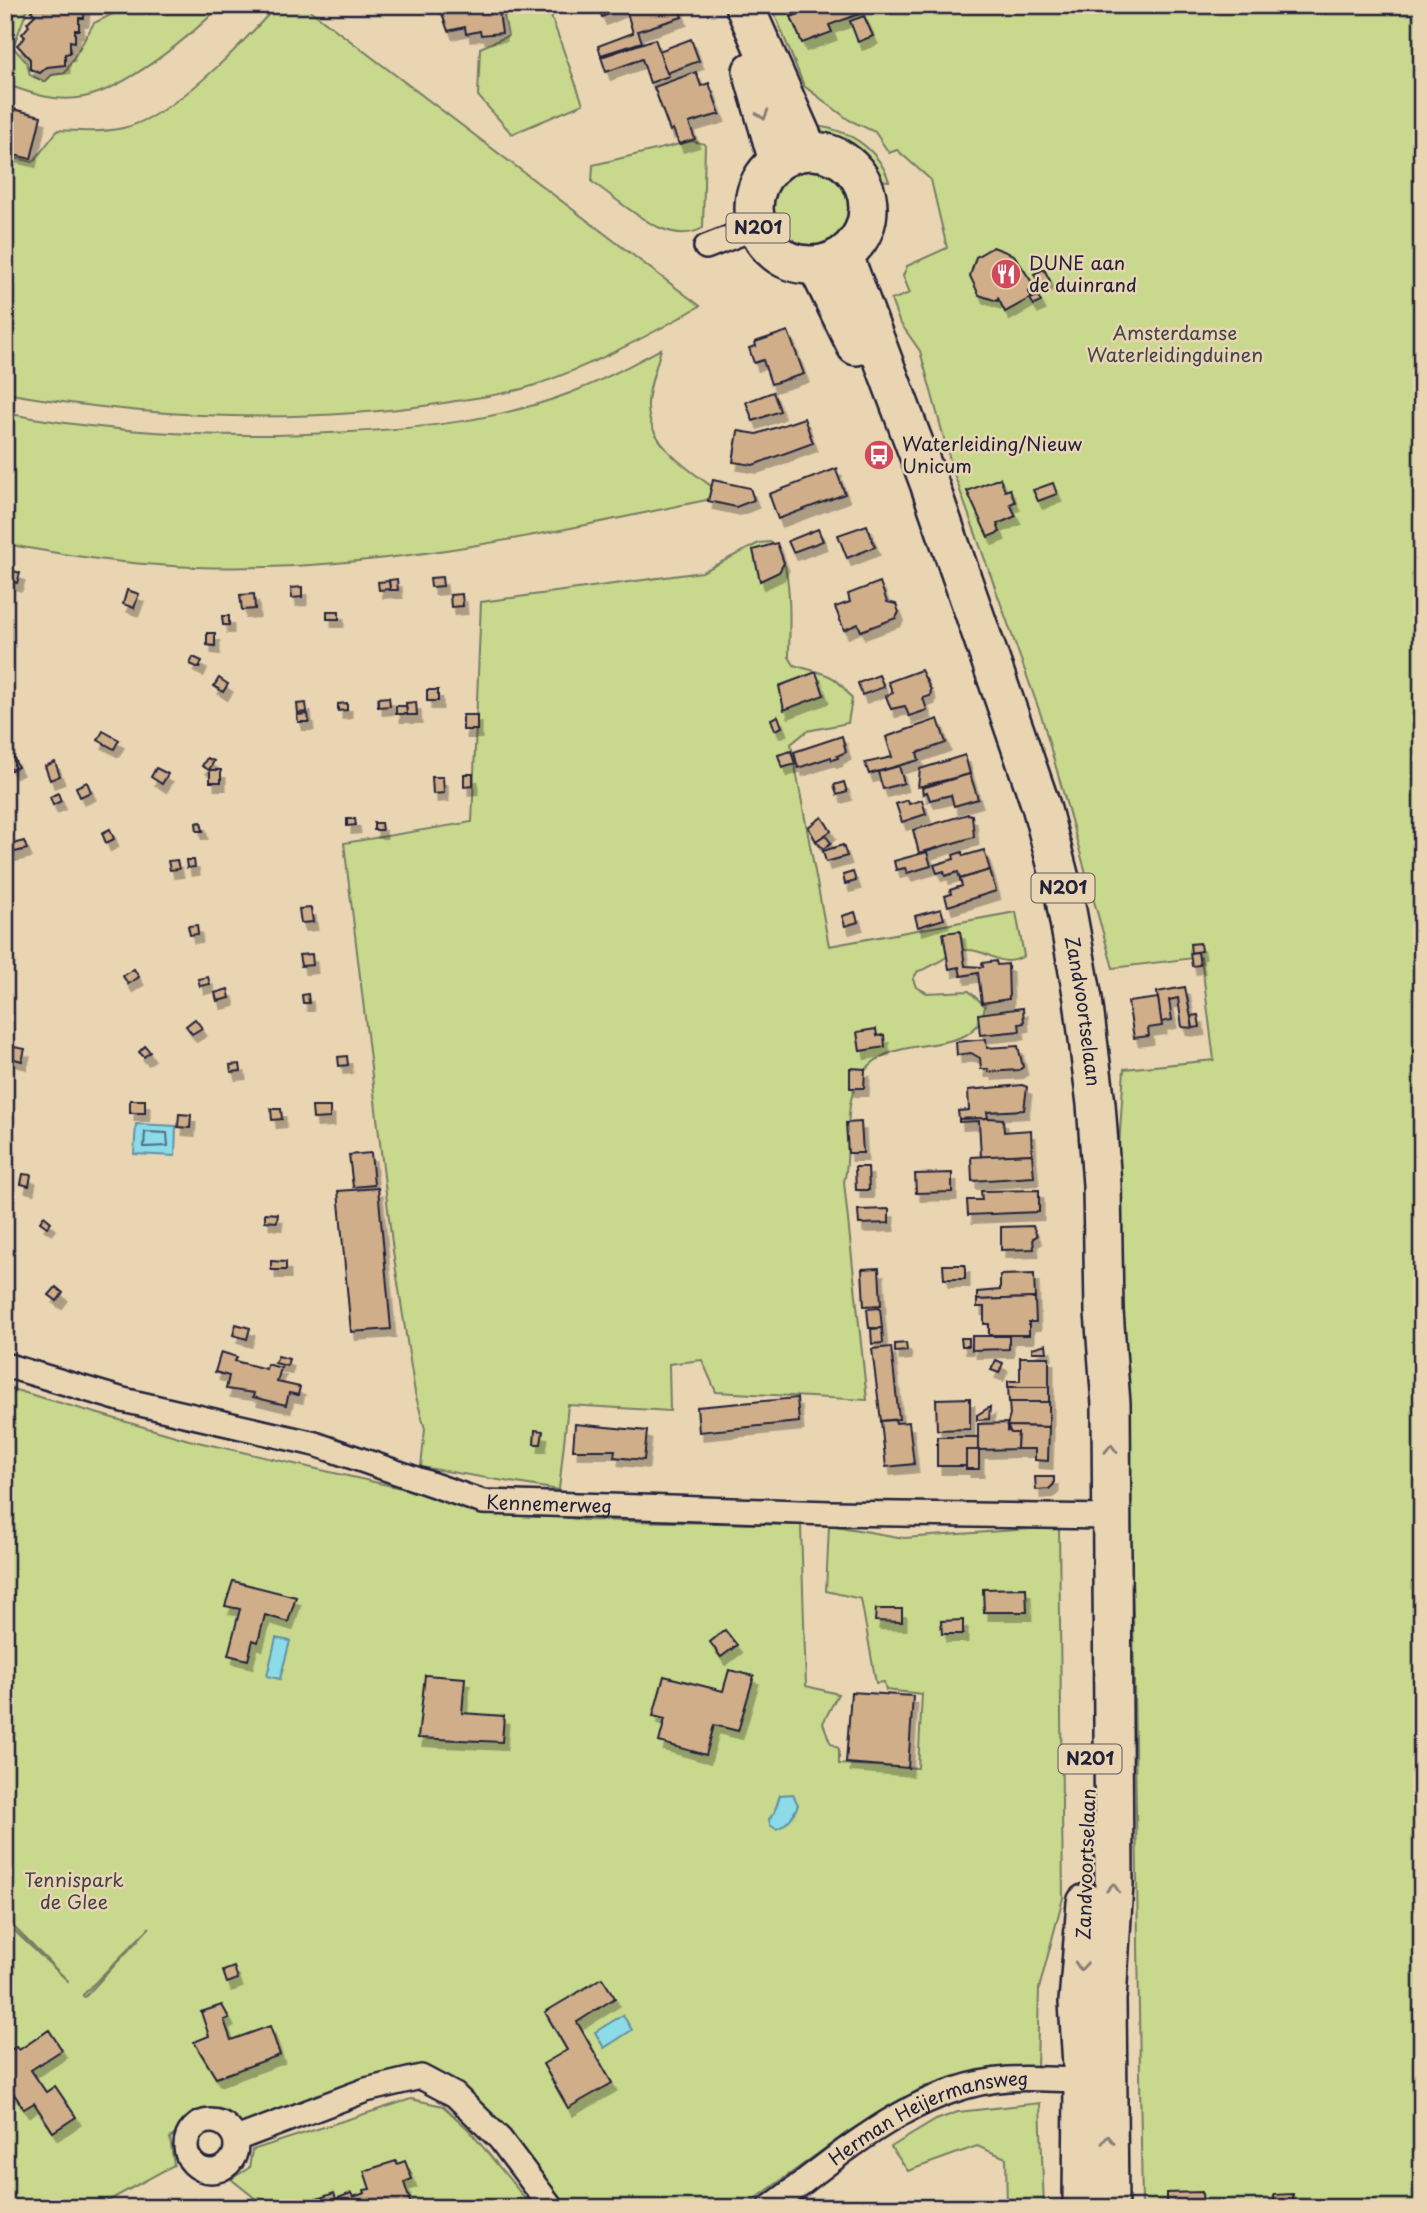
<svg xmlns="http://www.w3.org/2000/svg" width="1427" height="2213" font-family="'Playpen Sans',sans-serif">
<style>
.green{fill:#c8d88c;stroke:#757d64;stroke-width:2;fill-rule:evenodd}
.water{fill:#8cdbe9;stroke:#6291a3;stroke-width:2}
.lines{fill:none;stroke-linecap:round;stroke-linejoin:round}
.shore{stroke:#4c6c81;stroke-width:2}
.building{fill:#d0ae89;stroke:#22223b;stroke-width:2;filter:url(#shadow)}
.minor-casing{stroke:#22223b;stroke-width:28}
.primary-casing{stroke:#22223b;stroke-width:42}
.minor{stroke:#ead5b3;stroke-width:23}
.primary{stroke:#ead5b3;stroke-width:37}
.oneway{stroke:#867c77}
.labels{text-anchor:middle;stroke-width:5;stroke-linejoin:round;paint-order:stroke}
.shield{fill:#ead5b3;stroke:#5e585f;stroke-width:2}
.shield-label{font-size:18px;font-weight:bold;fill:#22223b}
.poi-label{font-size:19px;fill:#22223b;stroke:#ead5b3;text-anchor:start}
.park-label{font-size:19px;fill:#43464b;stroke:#ead5b3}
.street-label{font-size:19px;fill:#22223b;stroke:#ead5b3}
</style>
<defs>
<filter id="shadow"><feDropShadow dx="4.5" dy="8" stdDeviation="0" flood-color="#0004"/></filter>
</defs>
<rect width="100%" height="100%" fill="#ead5b3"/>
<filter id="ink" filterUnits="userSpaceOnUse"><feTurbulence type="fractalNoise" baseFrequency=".0143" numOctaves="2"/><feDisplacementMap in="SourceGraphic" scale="14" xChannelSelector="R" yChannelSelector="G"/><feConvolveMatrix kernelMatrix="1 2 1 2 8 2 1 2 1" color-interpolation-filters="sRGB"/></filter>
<g filter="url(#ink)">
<g class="green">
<path d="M5 5H29L13 47 27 63 30 75 45 82 52 75 65 73 94 23 131 5H221C192 36 125 89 84 97 56 103 30 93 5 84Z"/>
<path d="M277 5H303L700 306C653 334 584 369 532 386 505 395 472 398 444 403 300 425 148 418 5 393V156L33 162 58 130C80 131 101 133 123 128 175 116 242 44 277 5Z"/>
<path d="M502 5H547L583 104 512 134 478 96 480 48 508 36Z"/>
<path d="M771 5H1422V2208H1142L1133 1613 1118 1164 1124 1069 1214 1060 1201 957 1113 968 1042 718 953 471 920 351 899 321 891 300 910 293 903 276 907 266 947 248 931 180 897 150 889 153 875 132 849 120 804 86Z"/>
<path d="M810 126C845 127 878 147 889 181 869 181 864 164 850 154 832 141 827 146 810 126Z"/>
<path d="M692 141 705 144 703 228C666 249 622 201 592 182L593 165Z"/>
<circle cx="811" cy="208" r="37"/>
<path d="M661 349C657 366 647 390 648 408 650 449 696 474 725 496 540 535 348 579 158 565 106 562 56 553 5 544V413C119 435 235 439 350 432 424 428 500 420 570 393 602 381 631 365 661 349Z"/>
<path d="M770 542C795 554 789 631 789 657L794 665C824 675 833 670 852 699L848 723 807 731 791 744 829 946 1016 912 1024 956C1001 970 990 950 968 950 950 950 935 968 918 971L913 979 916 987 927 993 969 991 985 1006C977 1060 904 1032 870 1065 837 1096 854 1144 844 1182L867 1400 716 1392 702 1360 669 1364 670 1411 568 1405 559 1490 421 1467 425 1429 415 1393 393 1251 344 843 472 822 481 602 702 572 759 543Z"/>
<path d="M5 1387 189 1440 436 1496 582 1520 801 1525 806 1686 838 1694 823 1723 830 1742 839 1749V1764L918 1768 922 1694 886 1690 884 1682 876 1683 861 1599 826 1591 829 1525 904 1538 1059 1527 1063 1898 1039 1989 1037 2067 946 2079 925 2086 846 2133 743 2208H560L426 2080 240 2128 234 2118C207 2110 190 2122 170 2138L174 2165 95 2208H5V1922L69 1982 5 1918ZM150 1927 85 1997 83 1996V1995Z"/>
<path d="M411 2099 443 2106 469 2130 533 2208H267L231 2179 249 2168 252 2150Z"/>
<path d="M1040 2103 1044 2208H1007L1006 2158 977 2146 908 2171 891 2147 936 2120 958 2112Z"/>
</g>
<g class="water">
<path d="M136 1124 176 1126 175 1156 134 1154Z"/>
<path d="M276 1638 290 1641 280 1679 267 1676Z"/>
<path d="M793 1794 798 1805C793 1816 788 1825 776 1829L770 1825 769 1819 774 1813 780 1795Z"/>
<path d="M623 2015 632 2030 604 2048 595 2032Z"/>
</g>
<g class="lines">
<path class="shore" d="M145 1132 167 1133 168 1146 144 1147Z"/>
</g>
<g class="building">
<path d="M37 5H89L85 6 84 18H79V30H75V42L70 41V53L65 54V65L47 67 40 73 30 69V59L17 45 25 37 22 34 29 26 27 23 35 15 31 11Z"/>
<path d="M439 5H498L502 33 481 35 480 31 466 34 465 27 448 31Z"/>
<path d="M630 5 602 17 598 6 600 5Z"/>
<path d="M638 5H678L682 17 638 31 642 42 601 55 598 46 633 33 626 9Z"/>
<path d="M786 5H822L791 17Z"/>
<path d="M822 5H859L862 13 829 25 832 32 802 43 791 17Z"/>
<path d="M864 16 873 36 858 42 850 21Z"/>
<path d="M655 39 669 76 650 83 642 59 606 72 601 57Z"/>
<path d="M691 39 699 61 667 73 659 51Z"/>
<path d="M696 72 701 86 709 83 720 114 689 123 695 139 679 144 673 129 670 131 654 87Z"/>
<path d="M5 107 41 116 31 159 5 153Z"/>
<path d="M993 247 1014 255 1035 287 1028 291 1032 297 1005 312 998 298 997 301 979 295 970 276 976 257Z"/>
<path d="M1044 269 1050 281 1040 286 1034 274Z"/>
<path d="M1038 296 1041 302 1034 305 1030 299Z"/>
<path d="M788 331 804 374 771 384 763 360 754 363 749 348 756 346 755 342Z"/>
<path d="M773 392 780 411 753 421 746 402Z"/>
<path d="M804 418 813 443 753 465 733 462 738 431 757 434Z"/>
<path d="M838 468 836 470 845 494 778 519 769 494Z"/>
<path d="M1000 478 1005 491 1010 489 1015 502 1010 504 1016 516 997 524 1000 532 988 537 967 491Z"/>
<path d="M713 480 750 488 754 500 736 507 708 501Z"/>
<path d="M1053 483 1057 494 1038 501 1033 490Z"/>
<path d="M867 525 875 547 847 558 838 535Z"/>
<path d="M818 529 823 541 793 552 788 541Z"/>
<path d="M777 543 784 563 779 572 760 581 753 550Z"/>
<path d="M10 570 20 573 17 583 7 580Z"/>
<path d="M442 577 443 586 431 587 430 578Z"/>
<path d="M397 579 398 590H390L389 580Z"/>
<path d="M389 581 390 589 379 590 378 582Z"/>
<path d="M880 582 887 602 896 604 899 612 896 618 861 631 858 624 844 630 835 607 850 602 848 594Z"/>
<path d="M302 587V597L292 598 291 588Z"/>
<path d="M127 590 139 594 134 608 123 604Z"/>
<path d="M254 594 255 609 242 610 240 595Z"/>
<path d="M462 594 463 606 451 607 450 595Z"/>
<rect x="327" y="611" width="12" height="8"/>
<path d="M222 616H229V625H223Z"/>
<path d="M207 633H215V646L207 645Z"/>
<path d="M193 657 202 661 199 668 190 664Z"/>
<path d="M921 670 931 690 930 696 923 698 927 710 909 716 905 706 891 709 886 696 893 693 888 682Z"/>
<path d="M816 672 824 695 784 710 779 686Z"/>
<path d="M879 675 884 687 862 695 858 683Z"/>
<path d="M219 678 228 684 223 692 214 686Z"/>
<rect x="427" y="690" width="11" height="11"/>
<path d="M389 697 390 706 378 707V698Z"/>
<path d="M416 702 417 715H407L406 703Z"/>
<path d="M306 703 307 712 298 713 297 704Z"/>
<path d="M347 703V710L338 711V704Z"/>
<path d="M396 706H406L407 714H396Z"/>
<path d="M308 714 309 722H298L297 715Z"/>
<rect x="463" y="715" width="14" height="15"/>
<path d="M778 716 782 727 775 730 771 719Z"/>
<path d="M938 719 946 743 917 753 919 760 869 774 865 763 892 757 886 737Z"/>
<path d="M103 731 119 740 114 749 98 740Z"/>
<path d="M842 736 846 752 837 756 838 758 832 760 831 757 798 768 794 752Z"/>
<path d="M791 751 795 764 782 768 778 755Z"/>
<path d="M965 755 970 774 918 787 920 769Z"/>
<path d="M13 757 18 767 11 770 6 760Z"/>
<path d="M207 758 214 761 209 770 202 766Z"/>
<path d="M55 762 60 776 50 780 45 766Z"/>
<path d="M899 766 904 783 883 789 878 772Z"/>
<path d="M156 768 168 774 162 784 151 777Z"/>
<rect x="210" y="770" width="11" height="12"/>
<path d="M464 774H473V786L464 787Z"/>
<path d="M970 774 978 799 954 806 951 795 930 800 927 792 923 794 922 788Z"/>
<path d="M432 777H443L444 793 433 794Z"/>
<path d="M87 782 91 792 80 797 76 787Z"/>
<path d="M844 782 847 792 837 795 834 785Z"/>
<path d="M58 793 61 801 53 805 50 797Z"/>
<path d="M908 800 909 804 922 800 926 814 902 822 896 804Z"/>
<path d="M968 814 972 815 974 837 919 853 913 830Z"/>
<path d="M822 817 831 831 816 841 808 827Z"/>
<path d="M347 819H355L356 825 347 826Z"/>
<path d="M201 822 203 831H197L196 823Z"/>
<path d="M374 823H381L382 830H374Z"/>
<path d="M110 829 114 839 106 843 102 833Z"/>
<path d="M825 835 831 843 823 849 816 841Z"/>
<path d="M24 841 27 849 11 853 9 845Z"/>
<path d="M843 845 847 856 826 862 823 851Z"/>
<path d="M984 850 990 870 960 879 958 872 945 876 944 871 937 873 934 865 954 859 953 855 962 852 963 856Z"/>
<path d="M927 852 931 866 907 873 905 868 896 870 894 861Z"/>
<path d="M177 860 179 869 170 870 168 861Z"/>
<path d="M186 860H194L195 867 187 868Z"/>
<path d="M990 870 996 891 948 906 945 896 951 894 950 890 962 886 960 879Z"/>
<path d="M853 872 856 881 845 884 843 875Z"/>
<path d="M311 908 313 922 301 923 299 909Z"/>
<path d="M941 909 944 919 918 927 915 916Z"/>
<path d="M855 912 858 922 845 926 842 916Z"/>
<path d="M197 925 198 934 190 935 188 926Z"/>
<path d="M960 931 965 966 983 967 982 963 996 961 997 965 1008 964 1009 999 982 1003 978 973 961 976 959 967 949 969 943 933Z"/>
<path d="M1200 943 1201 951 1191 953 1190 944Z"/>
<path d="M1198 952 1200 965 1192 966 1190 953Z"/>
<path d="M312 954 313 965 301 966 299 955Z"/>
<path d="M134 969 139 977 128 984 123 976Z"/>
<path d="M208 977 210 984 200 986 198 979Z"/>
<path d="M1185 987 1193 1028 1182 1027 1178 998 1169 1000 1172 1020 1161 1022 1157 992Z"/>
<path d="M228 989 230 998 217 1001 215 993Z"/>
<path d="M308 994 309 1003H303L302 995Z"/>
<path d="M1158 998 1162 1026 1148 1028 1149 1036 1134 1038 1128 1002Z"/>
<path d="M1023 1008 1024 1023 1019 1024 1020 1031 980 1035 978 1014Z"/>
<path d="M1198 1015 1200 1027 1193 1028 1191 1016Z"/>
<path d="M195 1019 202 1028 192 1034 186 1026Z"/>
<path d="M876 1029 877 1036 884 1035 885 1047 860 1051 857 1032Z"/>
<path d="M986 1039 987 1048 1018 1046 1023 1067 1019 1070 988 1072V1069H981L980 1058 971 1053 957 1055 956 1042Z"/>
<path d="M145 1046 150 1052 144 1057 139 1052Z"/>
<path d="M14 1047 25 1049 22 1061 11 1058Z"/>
<path d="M347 1056 348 1065 339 1066 338 1057Z"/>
<path d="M240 1064 241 1071 231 1072 230 1065Z"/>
<path d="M850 1068 865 1069 864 1088H850Z"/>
<path d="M1022 1085 1027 1087 1024 1110 987 1112 988 1118 959 1119 958 1111 969 1110 968 1090Z"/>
<rect x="130" y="1100" width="15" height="13"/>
<path d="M312 1107H330V1118L313 1119Z"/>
<path d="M271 1109H281L282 1119 272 1120Z"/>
<path d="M179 1114 191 1115 190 1128 178 1127Z"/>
<path d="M988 1118 1003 1119 1004 1132 1031 1130 1032 1154 981 1157 979 1121 959 1122V1119Z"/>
<path d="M861 1122 863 1153H848L846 1123Z"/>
<path d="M371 1153 374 1185 353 1187 349 1155Z"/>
<path d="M1032 1154 1034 1177 972 1181 971 1157Z"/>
<path d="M855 1167H868L869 1190H856Z"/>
<path d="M952 1173V1192L916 1193 915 1174Z"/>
<path d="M23 1174 31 1175 29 1186 21 1184Z"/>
<path d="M378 1188 391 1329 351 1332 338 1191Z"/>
<path d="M1039 1190V1212L968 1215 967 1200H982L981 1191Z"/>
<path d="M889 1209V1223L859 1224 858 1210Z"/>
<path d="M265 1213 278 1214 277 1222 265 1221Z"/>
<path d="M44 1216 51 1222 47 1227 40 1222Z"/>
<path d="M1033 1226 1037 1236 1033 1238 1034 1249 1001 1250V1227Z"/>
<path d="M271 1261 286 1262V1270H271Z"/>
<path d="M943 1265H965V1279H944Z"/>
<path d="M879 1268 881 1305 864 1306 862 1269Z"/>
<path d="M1034 1274 1035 1298 977 1300V1292L1000 1290V1275Z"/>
<path d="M56 1287 63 1293 57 1301 49 1295Z"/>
<path d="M1035 1298 1036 1322H1029V1335H989V1324H984V1307H977V1300Z"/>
<path d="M880 1308 882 1328H869L867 1309Z"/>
<path d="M236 1324 250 1328 247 1339 233 1335Z"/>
<path d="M882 1328 883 1343 872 1344 871 1329Z"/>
<path d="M972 1336H1009V1349L972 1350Z"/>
<path d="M961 1338H969V1346H962Z"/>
<path d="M906 1343 907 1351 895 1352V1344Z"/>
<path d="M1046 1344 1047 1352H1032V1348Z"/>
<path d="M891 1347 899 1419 881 1421 872 1349Z"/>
<path d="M221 1352 237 1357 235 1361 266 1369 267 1364 281 1368 277 1382 300 1387 298 1395 289 1393 286 1405 253 1397 254 1393 226 1389 229 1376 215 1372Z"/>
<path d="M278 1356 289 1359 287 1366 275 1363Z"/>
<path d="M1020 1357H1049V1387H1008V1381H1020Z"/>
<path d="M996 1360 1003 1363 999 1373 991 1370Z"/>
<path d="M1008 1387H1049V1402H1009Z"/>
<path d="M797 1398 799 1422 699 1432 697 1407Z"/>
<path d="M970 1398V1429L937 1430 936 1399Z"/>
<path d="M1009 1402H1049V1427L1007 1426 1010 1415Z"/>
<path d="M990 1407 989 1419 977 1420V1415Z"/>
<path d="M895 1420 896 1423 909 1422 914 1464 886 1467 881 1421Z"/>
<path d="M1007 1423V1431L1018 1433 1017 1449 979 1450V1469H966V1450H978V1424Z"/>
<path d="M575 1424 647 1431 644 1460 614 1457 615 1450H573Z"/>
<path d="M1007 1426 1049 1427 1048 1461 1035 1460V1449H1017L1018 1433H1011Z"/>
<path d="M535 1430 543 1431 541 1444H534Z"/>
<path d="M937 1437H978V1450H966V1466H937Z"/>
<path d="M1035 1477H1054V1484L1049 1489 1036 1490Z"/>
<path d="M233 1581 296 1597 288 1622 265 1615 258 1642 253 1640 248 1660 228 1655 240 1609 225 1606Z"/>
<path d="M1026 1588 1027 1612H984L983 1589Z"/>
<path d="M876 1609H902V1622L875 1621Z"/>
<path d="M963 1620V1634H942L941 1621Z"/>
<path d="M725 1630 737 1645 721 1657 710 1642Z"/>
<path d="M729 1670 754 1676 738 1731 714 1725 706 1755 659 1742 665 1719 653 1716 664 1676 723 1691Z"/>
<path d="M425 1675 465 1678 462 1713 504 1716 502 1742 418 1738Z"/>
<path d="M851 1692 913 1696 908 1768 846 1763Z"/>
<path d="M234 1967 238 1979 227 1983 223 1971Z"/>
<path d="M602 1978 615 1998 577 2022 612 2083 568 2108 543 2064 567 2050 545 2012Z"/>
<path d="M222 2005 229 2018 224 2020 231 2040 270 2026 280 2055 216 2078 194 2042 209 2036 201 2012Z"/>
<path d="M49 2030 62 2050 31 2070 46 2092 55 2086 76 2117 53 2132 34 2103 24 2109 12 2091 7 2095 5 2092V2049L7 2052 16 2047 19 2050Z"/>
<path d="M396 2161 397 2164 405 2161 412 2179 404 2182 411 2205 402 2208H320L317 2199 334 2193 336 2199 351 2193 353 2197 365 2193 364 2190 370 2189 364 2171Z"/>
<path d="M1202 2192 1203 2208H1166V2193Z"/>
<path d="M1293 2194V2208H1274V2195Z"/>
</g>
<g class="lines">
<g class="minor-casing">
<g id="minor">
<path d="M706 247 757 227"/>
<path id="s1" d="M5 1365 123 1400 315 1444 483 1502 830 1513 1110 1517"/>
<circle cx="211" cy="2146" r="25"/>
<path d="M236 2139 366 2090 421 2077 455 2095 500 2139 552 2208"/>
<path id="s2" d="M769 2208C841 2155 915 2086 1008 2079 1036 2077 1065 2081 1094 2080"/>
</g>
</g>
<g class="primary-casing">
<g id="primary">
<path d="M744 5 808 150"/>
<path d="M752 71 778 161"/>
<circle cx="811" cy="208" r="57"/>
<path id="s3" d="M844 256 929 483 1041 806 1064 894 1083 999 1096 1104 1102 1185 1104 1312 1111 1404 1114 1884 1107 2000 1109 2208"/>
<path d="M817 266 856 346"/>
<path d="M1082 2208 1083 2081 1078 2002 1086 1903"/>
</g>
</g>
<use href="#minor" class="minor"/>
<use href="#primary" class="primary"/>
</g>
<defs><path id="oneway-chevron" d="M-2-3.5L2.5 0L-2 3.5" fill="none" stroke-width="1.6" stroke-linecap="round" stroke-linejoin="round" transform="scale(1.75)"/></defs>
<g class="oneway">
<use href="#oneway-chevron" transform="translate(763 115) rotate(73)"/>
<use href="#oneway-chevron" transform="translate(1111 1449) rotate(-89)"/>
<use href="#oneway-chevron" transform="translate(1113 1888) rotate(-87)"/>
<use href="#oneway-chevron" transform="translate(1081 1966) rotate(95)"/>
<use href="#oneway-chevron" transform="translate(1108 2140) rotate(-90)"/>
</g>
</g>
<defs>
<g id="restaurant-disc" transform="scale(1.575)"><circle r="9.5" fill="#d1495b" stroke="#ead5b3"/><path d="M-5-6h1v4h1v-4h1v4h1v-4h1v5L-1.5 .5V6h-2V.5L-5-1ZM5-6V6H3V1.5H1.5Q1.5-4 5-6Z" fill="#fff"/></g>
<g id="bus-disc" transform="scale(1.575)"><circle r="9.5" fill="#d1495b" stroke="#ead5b3"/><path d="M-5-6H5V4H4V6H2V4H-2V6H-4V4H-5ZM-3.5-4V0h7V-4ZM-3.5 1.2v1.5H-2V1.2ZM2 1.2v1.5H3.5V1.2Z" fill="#fff"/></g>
</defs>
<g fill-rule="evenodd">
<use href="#restaurant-disc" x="1006" y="274"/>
<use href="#bus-disc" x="879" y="455"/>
</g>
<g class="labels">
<g class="shield">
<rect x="726.5" y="213.5" width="63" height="29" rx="5"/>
<rect x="1031.5" y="873.5" width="63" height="29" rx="5"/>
<rect x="1058.5" y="1744.5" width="63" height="29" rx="5"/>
</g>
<g class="shield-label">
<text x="758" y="234">N201</text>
<text x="1063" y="894">N201</text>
<text x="1090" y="1765">N201</text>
</g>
<g class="poi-label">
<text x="1029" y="270">DUNE aan<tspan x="1029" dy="22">de duinrand</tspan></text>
<text x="902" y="451">Waterleiding/Nieuw<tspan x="902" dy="22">Unicum</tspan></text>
</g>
<g class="park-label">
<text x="1175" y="340">Amsterdamse<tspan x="1175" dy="22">Waterleidingduinen</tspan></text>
<text x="74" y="1887">Tennispark<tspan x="74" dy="22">de Glee</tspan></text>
</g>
<g class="street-label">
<text dy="7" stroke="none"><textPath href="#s3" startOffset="794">Zandvoortselaan</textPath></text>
<text dy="7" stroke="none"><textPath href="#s1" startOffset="564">Kennemerweg</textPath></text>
<text transform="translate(1086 1864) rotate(-88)" y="7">Zandvoortselaan</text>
<text dy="7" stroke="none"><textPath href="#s2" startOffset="187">Herman Heijermansweg</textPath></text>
</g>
</g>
<rect width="1427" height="2213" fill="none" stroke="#ead5b3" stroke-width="28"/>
<rect x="14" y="14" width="1399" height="2185" fill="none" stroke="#22223b" stroke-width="2.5" filter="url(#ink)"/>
</svg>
